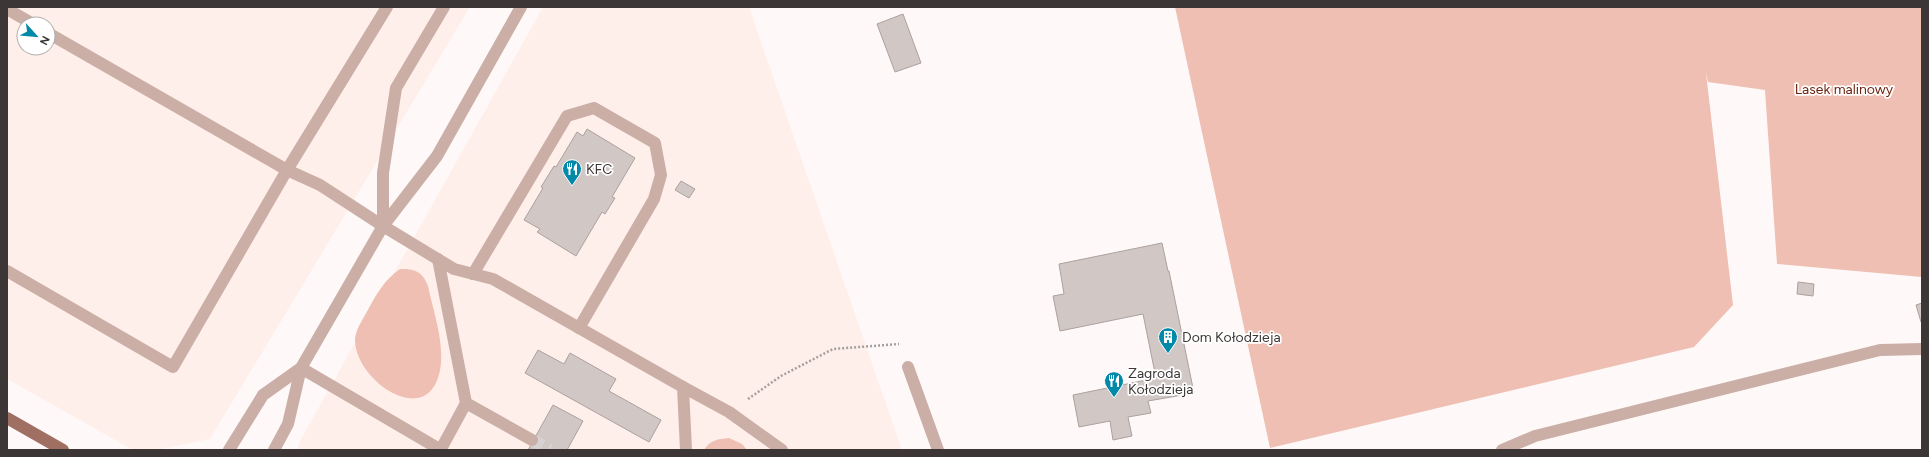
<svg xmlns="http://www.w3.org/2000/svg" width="1929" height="457" font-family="Figtree,sans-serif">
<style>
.built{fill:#ffefea;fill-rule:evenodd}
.green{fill:#eebfb2}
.building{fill:#d1c7c4;stroke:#aba19e}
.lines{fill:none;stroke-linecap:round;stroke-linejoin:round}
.minor-tunnel{stroke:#d7d2d1;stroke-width:12;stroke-dasharray:12 6;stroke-linecap:butt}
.path{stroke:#a5a09f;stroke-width:2.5;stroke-dasharray:2 2;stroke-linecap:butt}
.minor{stroke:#cbafa7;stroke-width:12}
.major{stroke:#9f6f62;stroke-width:12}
.labels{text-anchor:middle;stroke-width:3.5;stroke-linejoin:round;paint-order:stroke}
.park-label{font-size:14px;fill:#6c2510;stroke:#fff}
.poi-label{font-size:14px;fill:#3c3736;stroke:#fff;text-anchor:start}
</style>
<rect width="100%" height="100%" fill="#fef9f8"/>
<g class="built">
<path d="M7 7H470L210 439 156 450H133L7 379ZM24 24H48V48H24Z"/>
<path d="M543 7H749L902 450H297L300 441Z"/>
</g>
<g class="green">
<path d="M1175 7H1922V277L1777 264 1765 90 1708 82 1706 73 1733 305 1694 347 1270 448Z"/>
<path d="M400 269C415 269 422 271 428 286 433 310 443 338 441 363 434 435 354 382 355 339 356 328 365 316 370 306 379 290 385 280 400 269Z"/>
<path d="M729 438 742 444 747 450H704C710 440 718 439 729 438Z"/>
</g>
<g class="building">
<path d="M903 14 921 63 895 72 877 24Z"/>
<path d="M587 129 635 158 612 197 615 198 605 214 602 212 576 256 537 232 540 229 524 220 543 188 541 187 554 166 556 167 577 132 583 136Z"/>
<path d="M681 181 695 189 689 198 675 190Z"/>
<path d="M1162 243 1168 271H1169L1194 393 1148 401 1151 413 1128 417 1132 436 1113 440 1110 421 1079 427 1073 395 1156 378 1143 314 1060 331 1053 296 1064 294 1059 264Z"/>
<path d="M1798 282 1814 284 1813 296 1797 294Z"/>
<path d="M1922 303V322H1921L1916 305Z"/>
<path d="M538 350 564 364 570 353 616 379 609 391 661 420 649 442 525 373Z"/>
<path d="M553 405 583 421 567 450H528Z"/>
</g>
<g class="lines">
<path class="minor-tunnel" d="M532 440 550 450"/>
<path class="path" d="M748 399 781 376 833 349 899 344"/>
<g class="minor">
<path d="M7 9 33 24"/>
<path d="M48 33 287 170 320 185 383 226 454 269 493 279 683 387 686 450"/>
<path d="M383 226V173L396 88 444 7"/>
<path d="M438 259 466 403"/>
<path d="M7 271 173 367 287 170 387 7"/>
<path d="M473 274 567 116 594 108 655 143 661 175 654 199 579 328"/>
<path d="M908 367 938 450"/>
<path d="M301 368 441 450"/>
<path d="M683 387 729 412 782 450"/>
<path d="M441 449 466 403 532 440"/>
<path d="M229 450 263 395 301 368"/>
<path d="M274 450 288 424 301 368 383 226 437 156 521 7"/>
<path d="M1502 450 1535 436 1880 350 1922 349"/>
</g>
<path class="major" d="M7 418 63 450"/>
</g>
<defs>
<g id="restaurant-pin" transform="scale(1)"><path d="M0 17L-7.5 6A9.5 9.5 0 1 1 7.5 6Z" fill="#0089a9" stroke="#fff"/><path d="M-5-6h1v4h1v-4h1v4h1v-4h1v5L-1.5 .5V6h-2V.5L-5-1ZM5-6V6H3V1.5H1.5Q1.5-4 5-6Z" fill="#fff"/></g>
<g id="building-pin" transform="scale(1)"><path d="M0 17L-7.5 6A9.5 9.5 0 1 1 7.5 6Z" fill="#0089a9" stroke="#fff"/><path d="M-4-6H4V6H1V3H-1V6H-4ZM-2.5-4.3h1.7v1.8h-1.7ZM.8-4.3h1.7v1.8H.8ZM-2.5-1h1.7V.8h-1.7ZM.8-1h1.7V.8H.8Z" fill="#fff"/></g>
</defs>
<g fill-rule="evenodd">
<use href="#restaurant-pin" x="572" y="169"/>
<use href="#building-pin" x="1168" y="337"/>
<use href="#restaurant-pin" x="1114" y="381"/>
</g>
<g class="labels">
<g class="park-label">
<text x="1844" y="94">Lasek malinowy</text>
</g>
<g class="poi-label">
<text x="586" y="174">KFC</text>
<text x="1182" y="342">Dom Kołodzieja</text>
<text x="1128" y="378">Zagroda<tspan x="1128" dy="16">Kołodzieja</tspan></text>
</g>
</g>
<rect width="1929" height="457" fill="none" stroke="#3c3736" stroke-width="16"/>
<g transform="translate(36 36) rotate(117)"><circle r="19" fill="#ffffff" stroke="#b1afaf"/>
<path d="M0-3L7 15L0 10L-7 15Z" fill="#0089a9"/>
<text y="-6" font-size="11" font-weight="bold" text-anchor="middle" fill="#3c3736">N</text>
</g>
</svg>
